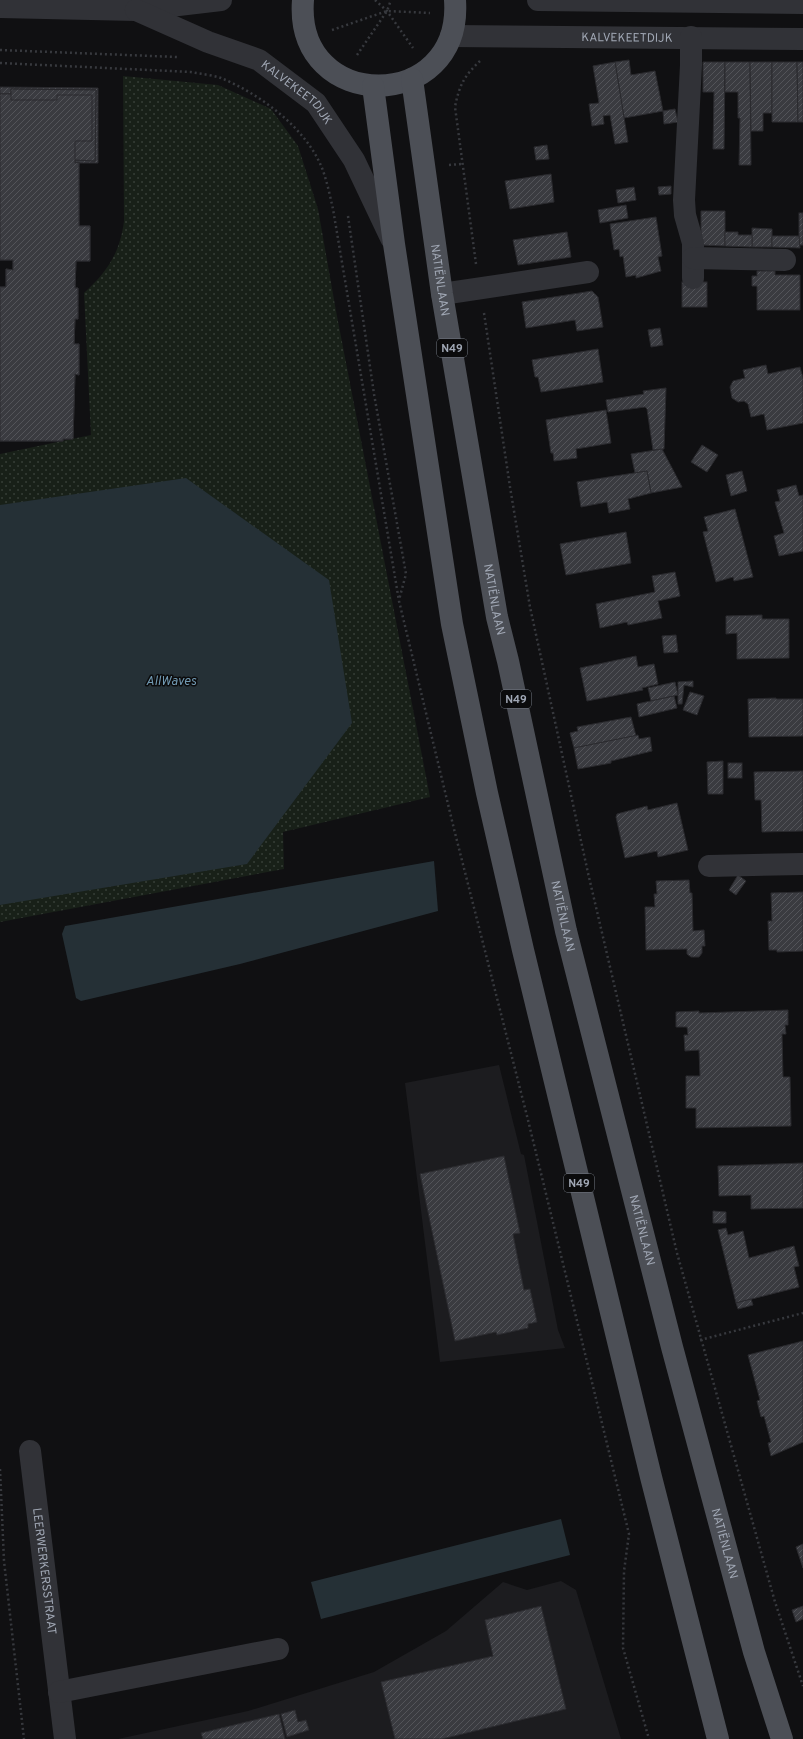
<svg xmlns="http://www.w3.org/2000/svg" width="803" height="1739" font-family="Overpass,sans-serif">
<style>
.built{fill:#1c1c1f}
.grass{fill:url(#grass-dots)}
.water{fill:#253036}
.building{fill:url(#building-hatch);stroke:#2a2a2e}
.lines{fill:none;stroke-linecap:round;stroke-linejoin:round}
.path{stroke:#37393e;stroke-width:2.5;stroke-dasharray:2 3;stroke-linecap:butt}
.minor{stroke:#313237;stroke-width:22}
.major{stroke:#4c4f56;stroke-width:22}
.labels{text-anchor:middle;stroke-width:3;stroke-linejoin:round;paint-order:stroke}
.shield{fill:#0b0b0c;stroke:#737882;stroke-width:1}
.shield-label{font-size:11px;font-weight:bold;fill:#a0a7b4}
.street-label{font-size:12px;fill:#a0a7b4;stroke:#0b0b0c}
.water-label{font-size:13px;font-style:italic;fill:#729ab3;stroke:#0b0b0c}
</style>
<defs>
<pattern id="grass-dots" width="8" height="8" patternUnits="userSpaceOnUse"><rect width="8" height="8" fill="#182018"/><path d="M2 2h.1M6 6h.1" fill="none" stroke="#363e37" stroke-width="1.8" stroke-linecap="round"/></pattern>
<pattern id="building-hatch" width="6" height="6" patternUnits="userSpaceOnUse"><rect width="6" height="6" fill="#3a3b40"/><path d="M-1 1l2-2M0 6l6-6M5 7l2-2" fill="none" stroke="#535459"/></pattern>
</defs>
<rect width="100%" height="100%" fill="#101012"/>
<g class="built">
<path d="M499 1065 521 1154 524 1155 558 1330 565 1348 440 1362 405 1083Z"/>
<path d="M561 1581 576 1590 621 1739H118L248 1711 374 1672 446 1631 503 1582 527 1590Z"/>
</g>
<path class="grass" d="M123 76 218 85 271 109 298 146 318 209 336 311 430 797 283 832 284 869 0 922V454L91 435 84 293C107 272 120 253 124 221Z"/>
<g class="water">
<path d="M186 478 329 580 352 723 247 864 0 905V505Z"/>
<path d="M434 861 438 911 240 964 81 1001 76 998 62 934 65 926Z"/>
<path d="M561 1519 570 1555 321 1619 311 1582Z"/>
</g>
<g class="building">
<path d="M629 60 631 75 655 71 663 111 624 118 615 62Z"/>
<path d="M615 62 628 142 615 144 610 115 603 116 604 124 592 126 589 104 599 103 593 66Z"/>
<path d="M703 62H725L724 149H713L714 92H703Z"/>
<path d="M725 62H750L751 165H739L740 118H738V92H725Z"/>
<path d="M750 62H772V113H763V131H751Z"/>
<path d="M772 62H797L798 122H772Z"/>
<path d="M797 62H803V122H798Z"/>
<path d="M0 87 98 88V163H75V160L95 161 96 90 11 89V94H0Z"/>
<path d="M11 89 96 90 95 161 75 160V163L79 162V226H90V261H76L75 288H78V319H75L74 344H79V375L75 374 73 439H63V441H0V287H6V269L13 270V260H0V94H11Z"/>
<path d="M0 94H11V100H57V95H92V141H75V163L79 162V226H90V261H76L75 288H78V319H75L74 344H79V375L75 374 73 439H63V441H0V287H6V269L13 270V260H0Z"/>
<path d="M675 109 678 122 664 124 663 111Z"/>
<path d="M547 145 549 159 536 160 534 147Z"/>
<path d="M551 174 554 202 510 209 505 181Z"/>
<path d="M671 186V194L659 195 658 187Z"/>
<path d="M634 187 636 200 618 203 616 190Z"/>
<path d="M626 205 628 218 600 223 598 210Z"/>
<path d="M701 211H725V246L701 245Z"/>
<rect x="799" y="213" width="4" height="32"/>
<path d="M656 217 662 256 658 257 661 271 636 278V275L626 277 623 256 620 257 619 249 614 250 610 224Z"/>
<path d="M752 228 772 229V247H752Z"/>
<path d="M567 232 571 257 518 265 513 240Z"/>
<path d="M725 232H738V235H752V247L725 246Z"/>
<path d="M772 236H799L800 248 772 247Z"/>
<path d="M757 271H775V275H800V310H757V286H752V276H757Z"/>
<rect x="682" y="282" width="25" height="25"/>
<path d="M592 291 598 297 603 327 577 331 575 320 526 328 522 302Z"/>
<path d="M660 328 663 345 651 347 648 330Z"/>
<path d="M598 349 603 382 541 392 538 377H535L532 360Z"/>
<path d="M766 365 768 374 800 367 803 378V423L767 430 764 414 751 417 748 404 744 401 738 402 732 398 730 387 733 381 745 378 743 370Z"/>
<path d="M666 388 664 449 653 450 647 409 645 407 608 412 606 400 644 394 643 391Z"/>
<path d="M606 410 611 443 576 449 577 458 554 461 553 453H551L546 420Z"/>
<path d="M702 445 718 455 707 472 691 462Z"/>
<path d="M662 449 682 487 651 493 647 471 635 473 631 454Z"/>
<path d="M647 471 651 493 628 499 630 509 609 513 607 502 581 507 577 482Z"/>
<path d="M742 471 747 491 731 496 726 475Z"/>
<path d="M796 485 799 496 803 495V551L779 556 774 536 784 533 775 502 780 501 777 490Z"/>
<path d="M735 509 753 577 734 581 733 577 716 582 703 532 708 531 704 517Z"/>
<path d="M626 532 631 563 566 575 560 544Z"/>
<path d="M675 572 680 596 658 601 662 618 628 625 627 622 600 628 596 604 655 592 652 576Z"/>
<path d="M762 615V619H789V658L737 659V633L726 634V616Z"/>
<path d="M676 635 678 652 664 653 662 636Z"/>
<path d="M636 656 638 667 654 664 658 684 642 688 643 690 587 701 580 668Z"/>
<path d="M693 681V687L684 685 682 704H678V682Z"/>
<path d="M675 682 678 695 651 701 648 688Z"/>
<path d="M690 692 704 696 697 715 683 710Z"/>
<path d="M674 696 677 708 639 717 637 704Z"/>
<path d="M776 698V699H803V736L749 737 748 699Z"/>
<path d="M631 717 636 736 574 748 570 733 578 731 577 727Z"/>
<path d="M638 735 639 739 650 737 652 751 611 761V763L578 769 574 748Z"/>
<path d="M723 761V794H708L707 762Z"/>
<rect x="728" y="763" width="14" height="15"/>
<path d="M803 771V831L762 832 761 800H755L754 772Z"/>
<path d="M677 803 688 850 658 857 657 851 625 858 616 817 617 814 647 806 648 810Z"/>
<path d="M738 875 746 881 736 895 729 890Z"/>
<path d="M689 880 690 893H692L693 931 704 930 705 946H702V953L699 957H691L687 954V949L646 950 645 907H655L654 894H657L656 881Z"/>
<path d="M803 892V951L777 952V950H769L768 921H772L771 893Z"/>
<path d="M788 1010V1025H785L786 1034H782L783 1077H790L791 1126 696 1128V1108H686V1076H700L699 1050 685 1051 684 1035H688L687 1027H676V1012L699 1011V1013Z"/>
<path d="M504 1156 520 1233 513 1234 524 1290 530 1289 537 1322 528 1324V1328L497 1335 496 1332 455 1341 420 1174Z"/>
<path d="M803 1163V1208L751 1209V1195L719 1196 718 1166Z"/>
<path d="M713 1211 726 1212V1223H713Z"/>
<path d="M726 1228 728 1235 743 1231 749 1258 794 1246 799 1266 794 1267 799 1287 736 1303 718 1230Z"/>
<path d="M751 1299 753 1305 738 1309 736 1303Z"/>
<path d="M803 1341V1442L771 1456 768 1443 771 1442 764 1416 761 1417 757 1401 760 1400 748 1355Z"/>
<path d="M803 1544V1568L796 1547Z"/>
<path d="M541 1606 566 1709 442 1739H395L381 1682 493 1656 485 1620Z"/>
<path d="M803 1606V1619L796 1622 792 1610Z"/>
<path d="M295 1710 298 1722 306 1720 309 1730 287 1737 281 1714Z"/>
<path d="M279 1714 285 1739H203L201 1733Z"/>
</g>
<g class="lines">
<g class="path">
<path d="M375 0 387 11 413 48"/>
<path d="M332 30 387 11 430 13"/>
<path d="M0 50 177 57"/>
<path d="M357 55 387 11 391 0"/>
<path d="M0 63 191 72C201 74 212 75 221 78 260 94 306 128 322 168 327 181 330 196 333 209L399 601 454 829 528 1120 629 1534 624 1571 623 1648 649 1739"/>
<path d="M449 165 462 164"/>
<path d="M348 216 374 394 406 574 399 600"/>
<path d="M476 264 455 107C459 86 464 76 480 61"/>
<path d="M484 313 510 487 530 607 588 873 677 1253 775 1602 803 1686"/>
<path d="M700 1340 803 1313"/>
<path d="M0 1469 4 1561 24 1739"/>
</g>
<g class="minor">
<path d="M538 0 803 3"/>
<path d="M0 7 136 10 221 0"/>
<path id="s1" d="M136 10 208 42 259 60 316 103 354 160 391 238"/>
<path id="s2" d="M451 36 803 39"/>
<path d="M691 37V65L684 200 685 215 693 243V278"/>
<path d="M693 258 785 260"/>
<path d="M442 294 588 272"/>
<path d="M709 866 803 864"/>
<path id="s3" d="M30 1451 65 1739"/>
<path d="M59 1692 278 1649"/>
</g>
<g class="major">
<path d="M303 0C294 114 463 114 455 0"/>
<path id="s4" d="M412 79 442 294 497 617 508 661 566 931 672 1347 754 1652 782 1739"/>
<path d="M373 86 394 244 452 624 487 793 523 950 651 1477 718 1739"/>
</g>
</g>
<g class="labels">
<g class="shield">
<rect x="437" y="339" width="30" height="18" rx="3"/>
<rect x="501" y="690" width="30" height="18" rx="3"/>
<rect x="564" y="1174" width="30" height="18" rx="3"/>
</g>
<g class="shield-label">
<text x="452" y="352">N49</text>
<text x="516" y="703">N49</text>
<text x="579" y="1187">N49</text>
</g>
<g class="street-label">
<text dy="4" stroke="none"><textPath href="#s2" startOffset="176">KALVEKEETDIJK</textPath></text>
<text dy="4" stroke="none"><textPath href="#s1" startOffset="183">KALVEKEETDIJK</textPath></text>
<text dy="4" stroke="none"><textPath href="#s4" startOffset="203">NATIËNLAAN</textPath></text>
<text dy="4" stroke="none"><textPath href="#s4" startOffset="527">NATIËNLAAN</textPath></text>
<text dy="4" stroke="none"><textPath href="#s4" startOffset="851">NATIËNLAAN</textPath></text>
<text dy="4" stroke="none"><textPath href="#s4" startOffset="1175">NATIËNLAAN</textPath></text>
<text dy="4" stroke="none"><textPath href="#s4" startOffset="1499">NATIËNLAAN</textPath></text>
<text dy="4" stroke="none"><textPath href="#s3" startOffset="121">LEERWERKERSSTRAAT</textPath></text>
</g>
<g class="water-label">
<text x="171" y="685">AllWaves</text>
</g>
</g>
</svg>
